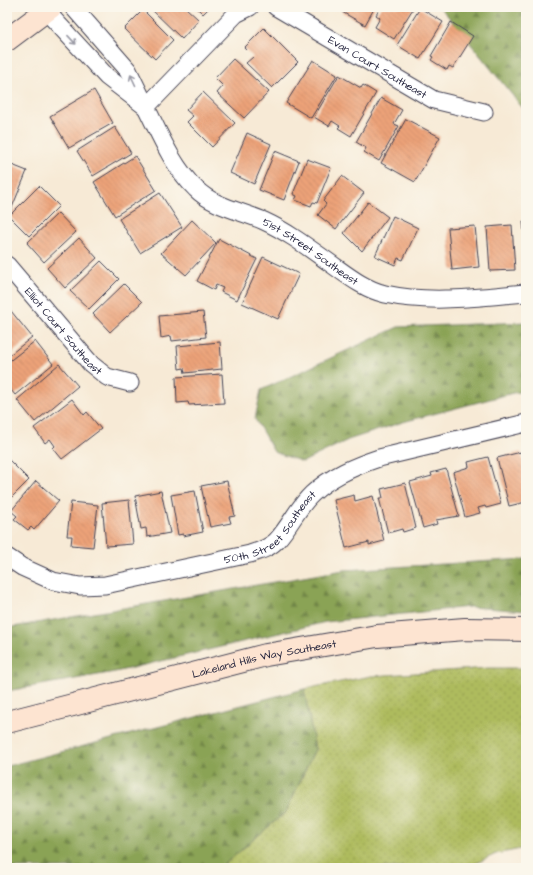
<svg xmlns="http://www.w3.org/2000/svg" width="533" height="875" font-family="'Architects Daughter',sans-serif">
<style>
.grass{fill:url(#grass-dots);stroke:#686e4c}
.forest{fill:url(#forest-firs);stroke:#566248}
.building{fill:url(#building-back-hatch)}
.lines{fill:none;stroke-linecap:round;stroke-linejoin:round}
.street-casing{stroke:#424052;stroke-width:19}
.secondary-casing{stroke:#424052;stroke-width:24}
.street{stroke:#fff;stroke-width:17}
.secondary{stroke:#fde4d1;stroke-width:22}
.oneway{stroke:#9c9ca7}
.labels{text-anchor:middle;stroke-width:3;stroke-linejoin:round;paint-order:stroke}
.street-label{font-size:11px;fill:#22223b;stroke:#fbf7ec}
</style>
<defs>
<pattern id="grass-dots" width="8" height="8" patternUnits="userSpaceOnUse"><rect width="8" height="8" fill="#aebb5d"/><path d="M2 2h.1M6 6h.1" fill="none" stroke="#95a052" stroke-width="1.8" stroke-linecap="round"/></pattern>
<pattern id="forest-firs" width="22" height="20" patternUnits="userSpaceOnUse"><rect width="22" height="20" fill="#8aa354"/><path d="M5 1l3.5 6h-7zM16 11l3.5 6h-7z" fill="#708447"/></pattern>
<pattern id="building-back-hatch" width="6" height="6" patternUnits="userSpaceOnUse"><rect width="6" height="6" fill="#eca278"/><path d="M-1 5l2 2M0 0l6 6M5-1l2 2" fill="none" stroke="#ca8b69"/></pattern>
</defs>
<rect width="100%" height="100%" fill="#fbf7ec"/>
<filter id="ink" filterUnits="userSpaceOnUse"><feTurbulence type="fractalNoise" baseFrequency=".025" numOctaves="2"/><feDisplacementMap in="SourceGraphic" scale="8" xChannelSelector="R" yChannelSelector="G"/><feConvolveMatrix kernelMatrix="1 2 1 2 8 2 1 2 1" color-interpolation-filters="sRGB"/></filter>
<filter id="wash" filterUnits="userSpaceOnUse"><feTurbulence type="fractalNoise" baseFrequency=".012" numOctaves="4" result="noise"/><feDisplacementMap in="SourceGraphic" scale="16" xChannelSelector="R" yChannelSelector="G"/><feGaussianBlur stdDeviation="0.9" result="paint"/><feColorMatrix in="noise" values="0 0 0 0 0 0 0 0 0 0 0 0 0 0 0 0 0 1.4 0 .05"/><feComposite in="paint" operator="in"/></filter>
<g filter="url(#wash)">
<rect width="100%" height="100%" fill="#f7ead6"/>
<path class="grass" d="M488 668H526V848L496 854 466 868H220L286 812 315 749 304 689 371 676Z"/>
<g class="forest">
<path d="M439 7H526V112L447 15Z"/>
<path d="M526 322V391L513 393 403 422 348 440 303 462 274 452 255 419 261 390 398 327Z"/>
<path d="M526 559V611L470 607 326 622 115 672 7 691V628L344 570Z"/>
<path d="M304 689 315 749 286 812 220 868H7V766Z"/>
</g>
<g id="blocks">
<g class="building">
<path d="M149 7H185L199 20 182 39Z"/>
<path d="M196 7H210L203 14Z"/>
<path d="M345 7H375L365 25 342 12Z"/>
<path d="M381 7H414L394 39 375 27 380 18 376 15Z"/>
<path d="M420 8 443 22 420 59 397 45Z"/>
<path d="M143 10 173 40 155 59 124 29Z"/>
<path d="M451 22 473 36 453 68 449 66 447 70 431 60 433 57 431 56Z"/>
<path d="M264 28 298 62 272 88 246 63 253 57 244 48Z"/>
<path d="M233 59 269 92 244 118 217 93 223 86 215 78Z"/>
<path d="M313 60 337 75 311 118 286 103Z"/>
<path d="M339 75 361 88 363 85 376 93 351 136 338 128 340 126 332 121 329 126 314 117Z"/>
<path d="M94 90 113 123 69 148 50 116Z"/>
<path d="M203 92 235 123 212 147 187 122 193 116 186 110Z"/>
<path d="M381 98 402 110 394 124 399 126 379 161 364 152 366 148 356 142Z"/>
<path d="M406 119 440 137 415 182 381 163Z"/>
<path d="M115 127 131 153 93 176 77 151Z"/>
<path d="M247 133 271 144 254 184 230 173Z"/>
<path d="M275 151 299 161 284 200 259 190Z"/>
<path d="M135 156 156 190 115 216 94 182Z"/>
<path d="M307 159 331 168 317 203 313 202 311 206 295 200 297 196 293 194Z"/>
<path d="M7 163 27 171 11 210 7 209Z"/>
<path d="M342 176 364 193 336 229 318 215 326 204 323 201Z"/>
<path d="M39 186 59 206 29 236 9 216Z"/>
<path d="M160 193 182 227 140 253 119 219Z"/>
<path d="M368 202 388 217 362 251 344 233Z"/>
<path d="M58 213 76 232 44 262 27 243Z"/>
<path d="M393 216 418 228 403 260 398 258 395 265 375 256Z"/>
<path d="M192 220 216 243 186 275 161 253Z"/>
<path d="M523 221H526V245L525 246Z"/>
<path d="M512 225 515 270 490 271 487 227Z"/>
<path d="M475 226 479 267 452 270 448 228Z"/>
<path d="M79 238 97 258 65 288 47 268Z"/>
<path d="M219 239 257 259 237 300 221 292 223 288 216 285 214 290 197 281Z"/>
<path d="M263 257 299 274 278 319 242 303Z"/>
<path d="M101 261 119 279 89 309 70 291Z"/>
<path d="M124 284 142 302 110 332 93 314Z"/>
<path d="M7 306 32 337 7 357Z"/>
<path d="M203 312 206 337 172 341 171 336 161 338 159 316Z"/>
<path d="M35 341 53 364 15 395 7 385V363Z"/>
<path d="M220 342 222 369 185 373 184 368 179 369 177 346Z"/>
<path d="M59 364 78 386 35 422 17 400Z"/>
<path d="M222 374 224 403 189 405 188 402 177 403 176 377Z"/>
<path d="M72 399 84 415 87 412 101 429 62 459 53 448 55 446 50 439 45 443 34 428Z"/>
<path d="M521 452 526 472V502L509 506 497 458Z"/>
<path d="M488 457 501 504 486 508 485 506 478 508 480 513 465 517 453 472 469 467 468 462Z"/>
<path d="M9 460 29 480 7 502V461Z"/>
<path d="M446 469 459 516 436 520 437 524 423 528 410 482 432 476 431 473Z"/>
<path d="M36 481 59 501 34 530 31 527 28 530 14 519 17 516 11 511Z"/>
<path d="M227 481 235 516 229 517 231 523 210 527 201 486Z"/>
<path d="M405 483 416 528 403 532 402 529 388 533 379 498H383L381 489Z"/>
<path d="M161 491 170 533 147 537 146 528 141 529 135 496Z"/>
<path d="M195 491 203 532 183 536V534L178 535 171 495Z"/>
<path d="M354 495 355 501 373 496 384 541 369 545V542L346 548 334 500Z"/>
<path d="M129 500 133 544 106 546 102 503Z"/>
<path d="M71 502 98 505 93 547 71 545 72 536H67Z"/>
</g>
</g>
</g>
<g filter="url(#ink)">
<use href="#blocks" fill-opacity="0" stroke="#424052" stroke-width="1"/>
<g class="lines">
<g class="street-casing">
<g id="street">
<path id="s1" d="M250 7 236 14 146 107C160 135 173 167 196 189 214 207 242 211 264 221 288 232 309 248 330 263 347 275 364 289 385 294 431 304 479 297 526 293"/>
<path id="s2" d="M276 7 434 100 484 112"/>
<path d="M46 11 107 77 146 107 128 70 73 7"/>
<path id="s3" d="M7 265 91 364 107 377 130 383"/>
<path id="s4" d="M7 557 22 567 53 581 80 586 105 585 250 554C259 551 270 548 277 540 290 526 298 507 312 494 331 476 355 466 379 458L526 423"/>
</g>
</g>
<g class="secondary-casing">
<g id="secondary">
<path d="M7 40 51 7"/>
<path id="s5" d="M7 722 266 655 377 636 465 629 526 630"/>
</g>
</g>
<use href="#street" class="street"/>
<use href="#secondary" class="secondary"/>
</g>
<defs><path id="oneway-shaft" d="M-6 0H5M1.5-3L5.5 0L1.5 3" fill="none" stroke-width="1.6" stroke-linecap="round" stroke-linejoin="round"/></defs>
<g class="oneway">
<use href="#oneway-shaft" transform="translate(72 40) rotate(47)"/>
<use href="#oneway-shaft" transform="translate(133 80) rotate(-115)"/>
</g>
</g>
<g class="labels">
<g class="street-label">
<text dy="4" stroke="none"><textPath href="#s2" startOffset="118">Evan Court Southeast</textPath></text>
<text dy="4" stroke="none"><textPath href="#s1" startOffset="373">51st Street Southeast</textPath></text>
<text dy="4" stroke="none"><textPath href="#s3" startOffset="87">Elliot Court Southeast</textPath></text>
<text dy="4" stroke="none"><textPath href="#s4" startOffset="285">50th Street Southeast</textPath></text>
<text dy="4" stroke="none"><textPath href="#s5" startOffset="265">Lakeland Hills Way Southeast</textPath></text>
</g>
</g>
<rect width="533" height="875" fill="none" stroke="#fbf7ec" stroke-width="24"/>
</svg>
